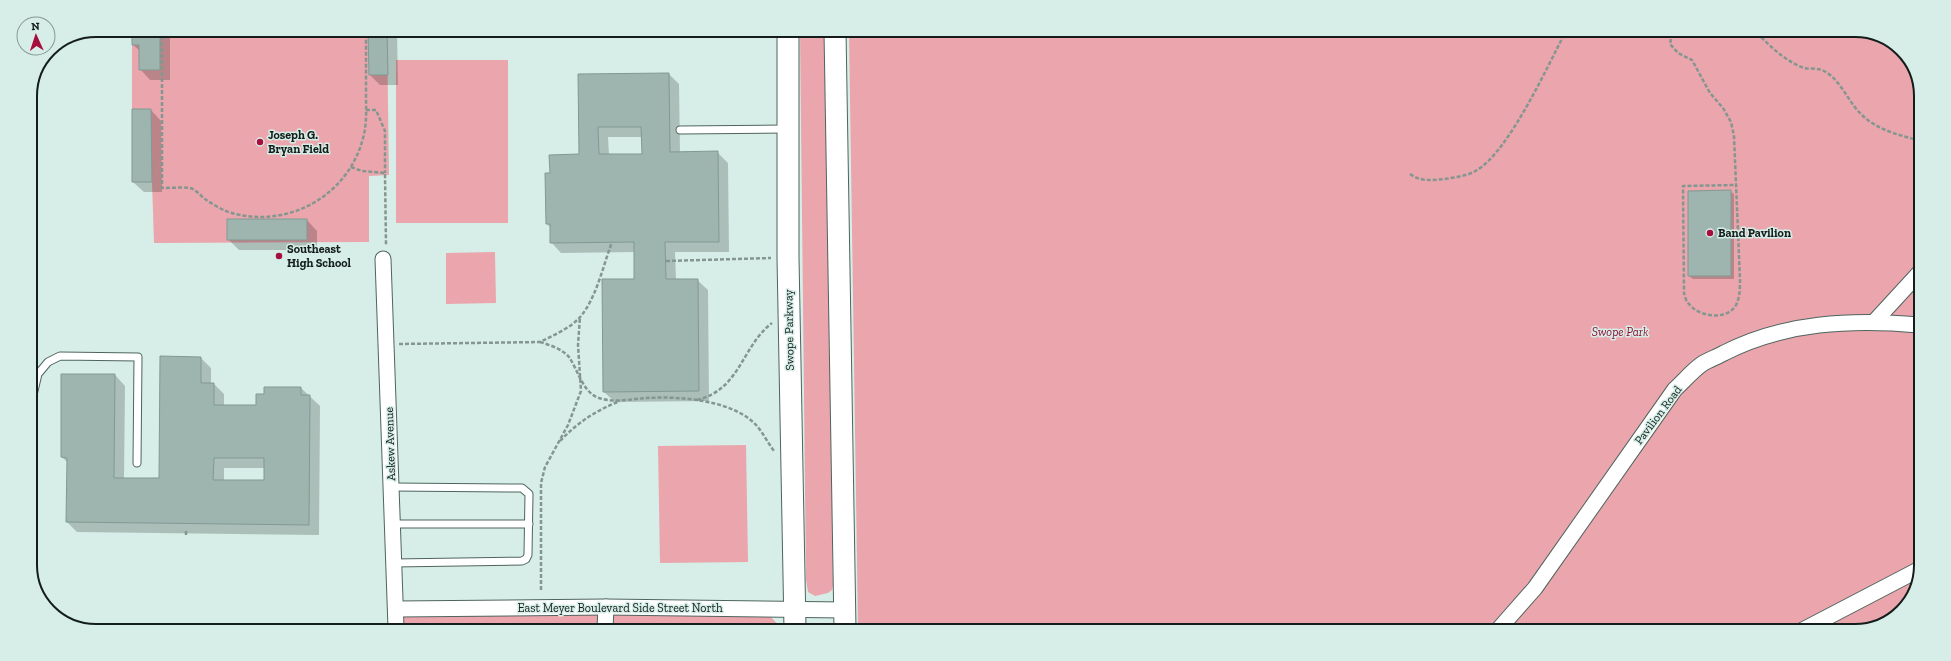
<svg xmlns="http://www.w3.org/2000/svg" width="1951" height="661" font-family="'Zilla Slab',serif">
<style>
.green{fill:#eaa6ac}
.shadow{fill:#0003;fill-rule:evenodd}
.building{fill:#9eb5af;stroke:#829993;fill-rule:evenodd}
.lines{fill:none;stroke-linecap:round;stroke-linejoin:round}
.lane-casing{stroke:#4f645e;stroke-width:9}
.street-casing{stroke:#4f645e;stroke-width:17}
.secondary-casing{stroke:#4f645e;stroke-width:23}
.path{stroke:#859691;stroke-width:2.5;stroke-dasharray:4 2;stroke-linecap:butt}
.lane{stroke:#fff;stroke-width:7}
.street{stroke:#fff;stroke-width:15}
.secondary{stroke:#fff;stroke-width:21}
.poi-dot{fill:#a70e3e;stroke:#d6eee7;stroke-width:1.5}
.labels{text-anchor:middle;stroke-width:3;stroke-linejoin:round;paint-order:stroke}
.poi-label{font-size:12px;font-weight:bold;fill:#141d1b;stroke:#d6eee7;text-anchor:start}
.street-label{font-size:12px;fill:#141d1b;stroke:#d6eee7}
.park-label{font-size:12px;font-style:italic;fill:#8e0f34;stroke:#d6eee7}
.rim{fill:none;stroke:#141d1b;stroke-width:2}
</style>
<rect width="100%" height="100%" fill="#d6eee7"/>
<g class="green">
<path d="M132 30 387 31 389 175 369 176V242L154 243 152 182H132Z"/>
<path d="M800 31H826L833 586 832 590 828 593 815 596 808 592 806 579Z"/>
<path d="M849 31 1876 33 1907 56 1921 91 1918 586 1895 618 1856 631 858 629Z"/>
<rect x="396" y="60" width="112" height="163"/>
<path d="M495 252 496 303 446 304V253Z"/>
<path d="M746 445 748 562 660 563 658 446Z"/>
<path d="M411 609 770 616 782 629 403 628 402 614Z"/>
</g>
<g class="shadow">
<path d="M133 30H170V80H150L140 69V51L133 45Z"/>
<path d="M369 31H397L398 85H380L370 75Z"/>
<path d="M669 74 679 84 680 153 717 152 728 163 729 252H675L676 280H697L708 290 709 401 615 402 604 392 603 280H635V252L561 253 551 242V228L547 224 551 174 580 155 579 75ZM608 137H642L643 155H609Z"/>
<path d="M151 110 161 121 162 192H144L133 182Z"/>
<path d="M1730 191 1734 194V279H1693L1689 276Z"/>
<path d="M307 220 317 231V250H239L228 239Z"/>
<path d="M201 358 211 368V384H214L224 394V406H257L265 395V388H301L320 406 319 535 77 532 67 522 68 463 62 457 115 375 125 386 124 479H160ZM224 468H265V481H224Z"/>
</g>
<g class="building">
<path d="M132 30H160V70H139V45H132Z"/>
<path d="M368 31H387L388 75H369Z"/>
<path d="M669 73 670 152 718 151 719 242H665L666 279H698L699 391 603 392 602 279H634V242L550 243V224H546L545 173H550L549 155 579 154 578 74ZM598 127H641L642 154H599Z"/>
<path d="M132 109H151L152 182H132Z"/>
<path d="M1731 190V276H1688V191Z"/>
<rect x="227" y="219" width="80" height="21"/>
<path d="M160 356 201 357V383H214V405H256V394H264V387H301V395H310L309 525 66 522 67 458 61 457V374H115L114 478H159ZM214 458H264V480H213Z"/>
</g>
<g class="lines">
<g class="lane-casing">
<g id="lane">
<path d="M680 130 786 129"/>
<path d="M30 408 38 374 48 362 60 356 138 357 137 463"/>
<path d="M392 487 522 488 529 494 528 555 526 559 522 561 394 563"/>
<path d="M393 524H529"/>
</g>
</g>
<g class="street-casing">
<g id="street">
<path d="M383 259 396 628"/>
<path d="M1875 321 1920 272"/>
<path d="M396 609 606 607 845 610"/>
<path d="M605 629 606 607"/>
<path d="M1498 630 1535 588 1675 389C1684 381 1692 371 1702 364 1708 360 1717 357 1724 353 1784 322 1852 319 1919 325"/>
<path d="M1801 631 1918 570"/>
</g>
</g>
<g class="secondary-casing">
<g id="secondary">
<path d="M788 31V258L795 629"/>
<path d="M835 31 845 629"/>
</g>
</g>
<g class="path">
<path d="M162 30V188C171 188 181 187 190 188 195 189 200 195 205 199 215 206 227 213 240 215 297 226 352 190 364 134 367 121 366 108 366 95 366 73 366 52 366 31"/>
<path d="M1672 33 1670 44 1678 53 1692 60 1710 93 1723 108 1731 122 1734 136 1740 280C1740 288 1740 297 1736 305 1727 321 1699 317 1689 304 1686 302 1685 296 1684 293L1683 186 1735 185"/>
<path d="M1757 33C1771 47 1785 61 1804 68 1809 69 1816 68 1822 70 1840 78 1847 100 1860 113 1876 130 1899 135 1921 141"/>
<path d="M366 110H376L385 131V173"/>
<path d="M351 167 362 171 385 173 386 245"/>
<path d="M1410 174C1421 182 1432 180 1445 179 1456 177 1468 176 1477 170 1509 151 1547 67 1565 33"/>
<path d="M666 261 771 258"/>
<path d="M540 342C550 345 562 349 569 357 578 370 583 393 599 398 614 403 632 399 647 398 680 396 734 400 757 426 763 433 768 443 774 451"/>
<path d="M399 344 540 342C554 335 571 328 581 316 597 296 603 266 612 242"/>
<path d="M697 400C741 389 741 347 772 323"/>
<path d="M560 441C578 422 597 410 620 401"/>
<path d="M186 535V531"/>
<path d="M541 590V483L545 467 568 425 581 391 578 345 580 317"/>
</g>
<use href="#lane" class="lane"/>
<use href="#street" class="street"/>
<use href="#secondary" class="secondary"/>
</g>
<g class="poi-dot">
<circle cx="260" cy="142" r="4"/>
<circle cx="1710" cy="233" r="4"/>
<circle cx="279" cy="256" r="4"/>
</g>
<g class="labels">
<g class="poi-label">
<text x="268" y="139">Joseph G.<tspan x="268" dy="14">Bryan Field</tspan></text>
<text x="1718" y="237">Band Pavilion</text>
<text x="287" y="253">Southeast<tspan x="287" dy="14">High School</tspan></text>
</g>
<g class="street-label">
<text transform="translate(789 330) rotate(-91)" y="4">Swope Parkway</text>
<text transform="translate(1658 415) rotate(-53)" y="4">Pavilion Road</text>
<text transform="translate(390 444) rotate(-92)" y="4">Askew Avenue</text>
<text x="620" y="612">East Meyer Boulevard Side Street North</text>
</g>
<g class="park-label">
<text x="1620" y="336">Swope Park</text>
</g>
</g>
<path d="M0 0H1951V661H0ZM96 37H1855A59 59 0 0 1 1914 96V565A59 59 0 0 1 1855 624H96A59 59 0 0 1 37 565V96A59 59 0 0 1 96 37Z" fill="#d6eee7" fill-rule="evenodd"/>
<path class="rim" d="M96 37H1855A59 59 0 0 1 1914 96V565A59 59 0 0 1 1855 624H96A59 59 0 0 1 37 565V96A59 59 0 0 1 96 37Z"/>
<g transform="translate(36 36) rotate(357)"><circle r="19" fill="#d6eee7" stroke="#889a95"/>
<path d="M0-3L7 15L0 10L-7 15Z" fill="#a70e3e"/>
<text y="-6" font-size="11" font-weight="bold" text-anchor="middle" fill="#141d1b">N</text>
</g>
</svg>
